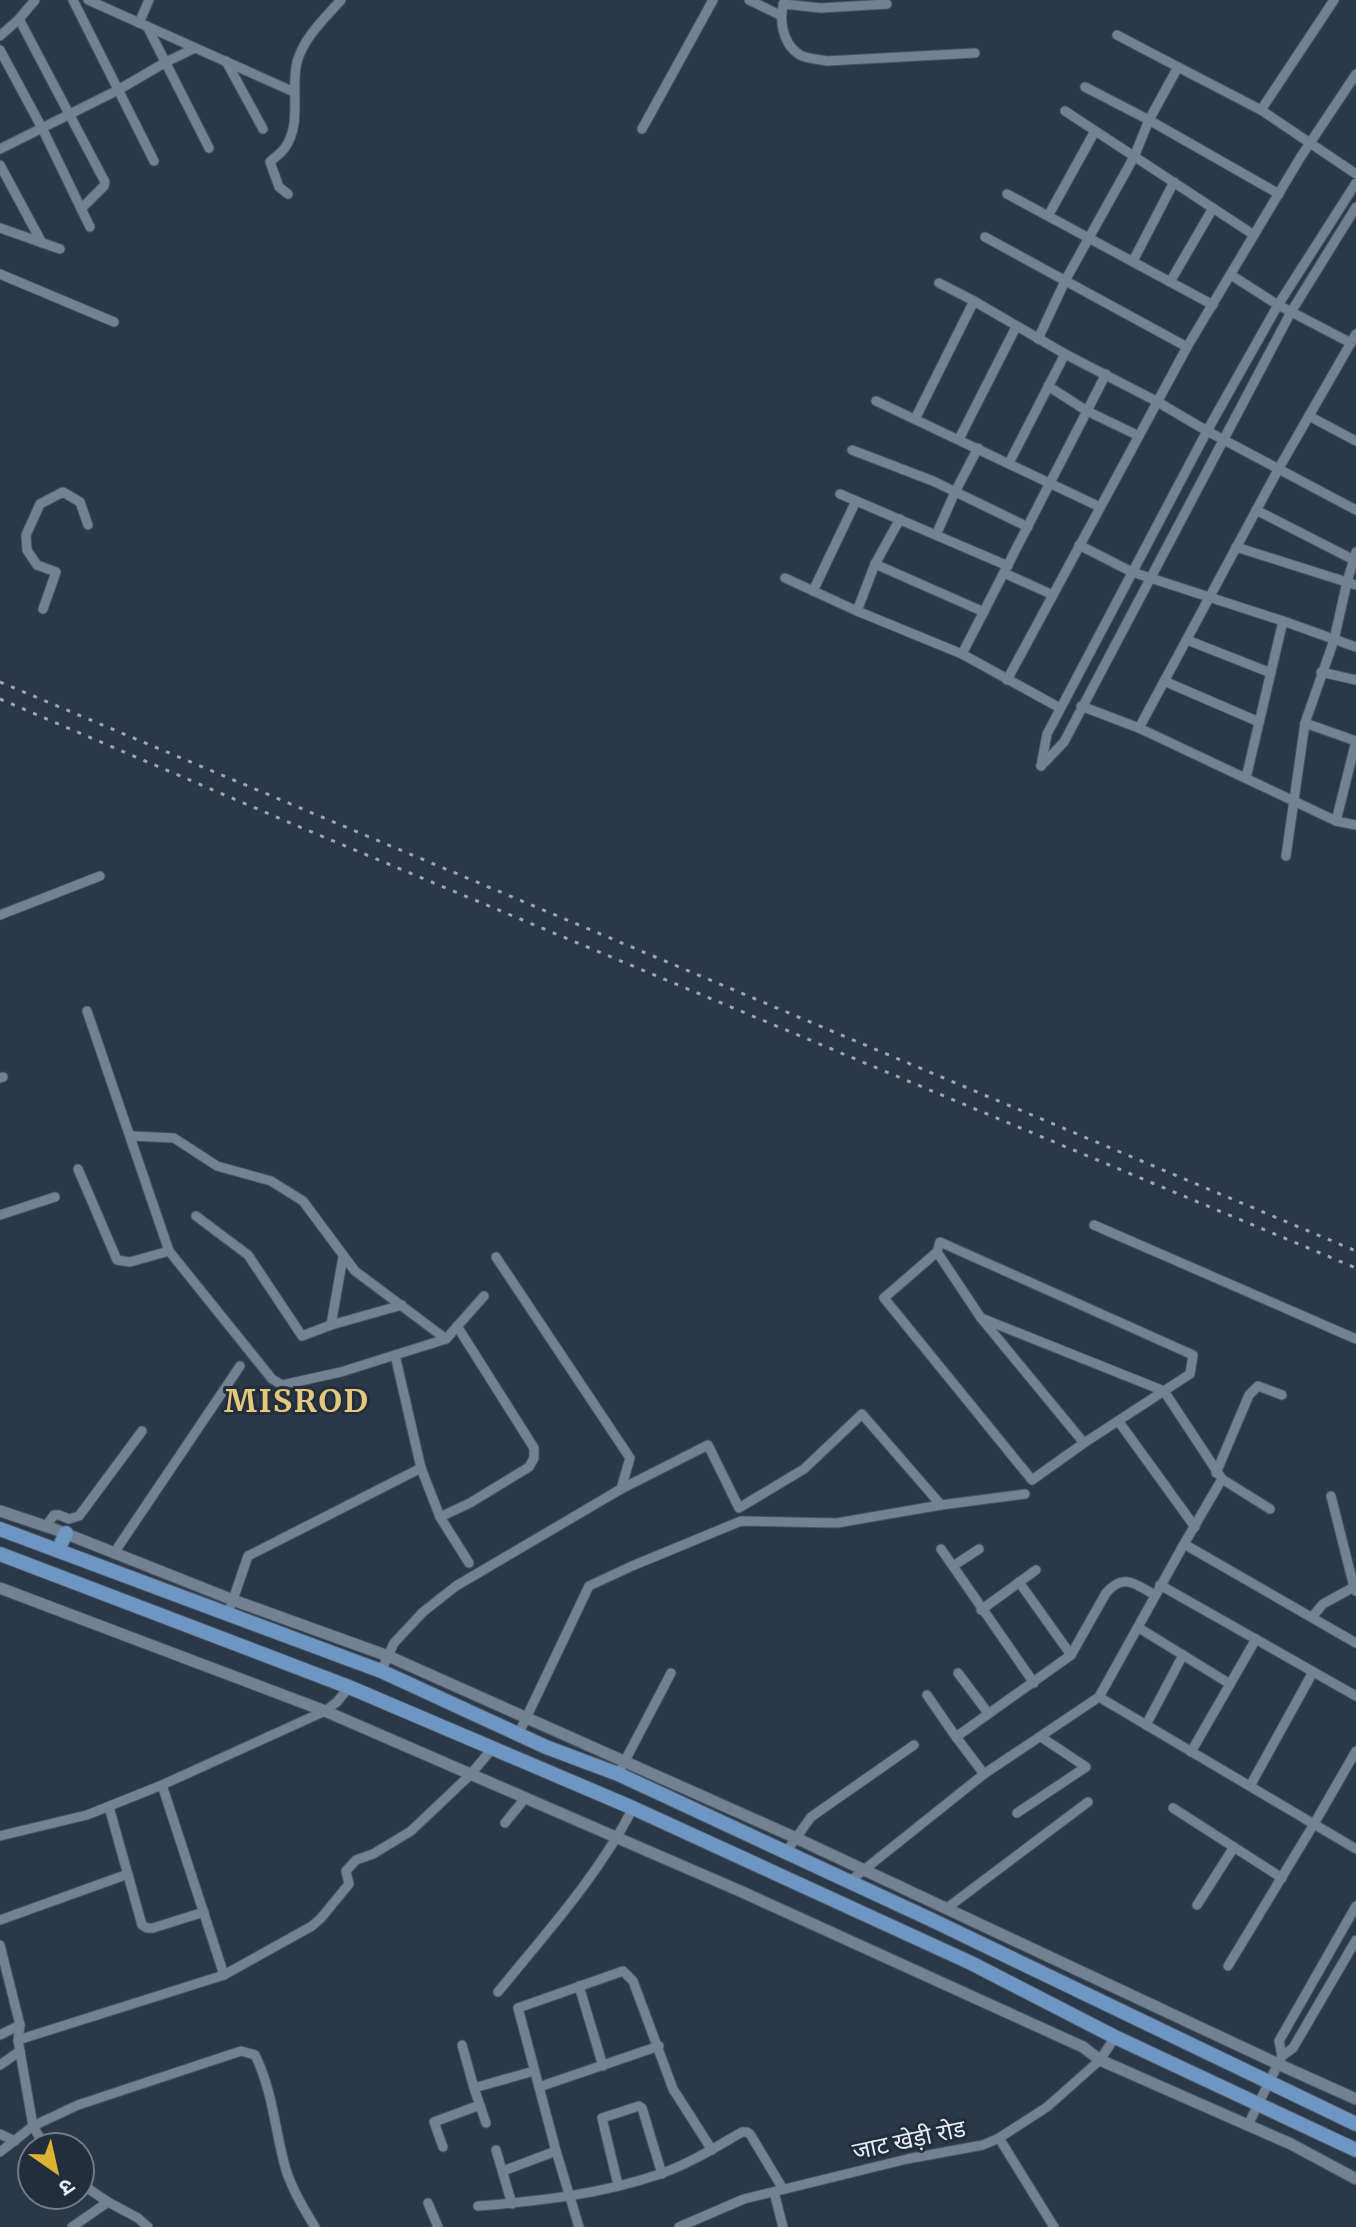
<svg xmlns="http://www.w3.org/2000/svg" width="1356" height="2227" font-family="Merriweather,'Noto Sans Devanagari',serif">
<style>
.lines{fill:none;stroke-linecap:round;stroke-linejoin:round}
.minor-casing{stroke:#4a5562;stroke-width:11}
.tertiary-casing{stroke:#4a5562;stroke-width:13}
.primary-casing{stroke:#4a5562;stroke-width:16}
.minor{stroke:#738292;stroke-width:9}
.tertiary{stroke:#738292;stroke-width:11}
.primary{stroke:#6e96c3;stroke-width:14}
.rail{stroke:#9ca6b2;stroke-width:3;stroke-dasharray:4 8;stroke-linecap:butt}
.labels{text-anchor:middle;stroke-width:6;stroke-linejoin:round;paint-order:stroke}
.street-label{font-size:24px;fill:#e6eef8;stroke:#222e3c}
.district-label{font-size:32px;font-weight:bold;letter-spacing:2px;fill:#e4c87d;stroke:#222e3c}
</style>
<rect width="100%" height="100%" fill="#2b3847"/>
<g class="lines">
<g class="minor-casing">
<g id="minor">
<path d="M73 0 154 161"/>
<path d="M88 0 294 92"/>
<path d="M749 0 780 15"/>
<path d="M785 0C778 18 782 44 800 55 808 59 818 59 827 61L975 53"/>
<path d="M783 4 821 8 887 4"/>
<path d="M19 19 105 182 104 186 81 209"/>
<path d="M139 23 149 0"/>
<path d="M147 26 209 148"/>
<path d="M1117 35 1178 67"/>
<path d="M0 36 19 19 35 0"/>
<path d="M0 50 42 128 90 227"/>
<path d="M226 61 263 129"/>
<path d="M1085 87 1149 120 1279 194"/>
<path d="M1261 110 1334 0"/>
<path d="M1065 111 1254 235"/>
<path d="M642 129 713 0"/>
<path d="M0 149 118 90 166 62 195 48"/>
<path d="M0 165 42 243"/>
<path d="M288 194 279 187 270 162C274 158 280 154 284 149 303 124 290 90 297 62 304 37 325 18 341 0"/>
<path d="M1007 194 1213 305"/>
<path d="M1048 216 1095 131"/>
<path d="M0 228 60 249"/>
<path d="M985 237 1187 347"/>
<path d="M1133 261 1174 182"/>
<path d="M0 274 114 322"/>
<path d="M1231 275 1278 305 1351 343"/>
<path d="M1170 282 1213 208"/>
<path d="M939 283 974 301 1065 354 1156 401 1207 431 1356 510"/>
<path d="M1038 339 1066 279 1134 157 1149 120 1178 67 1261 110 1356 174"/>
<path d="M1048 386 1087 411 1139 436"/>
<path d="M876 401 1100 507"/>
<path d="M1309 416 1356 441"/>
<path d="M915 419 974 301"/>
<path d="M959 439 1016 327"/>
<path d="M852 450 933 481 1028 527"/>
<path d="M1009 463 1065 354"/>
<path d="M840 494 1008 566"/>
<path d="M1256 510 1354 560"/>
<path d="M936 535 955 492 978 448"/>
<path d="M1079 545 1132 572 1283 621 1356 647"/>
<path d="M1236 547 1356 585"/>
<path d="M875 564 984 612"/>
<path d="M1004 573 1053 595"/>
<path d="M785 578 857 611 962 654 1060 708"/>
<path d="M813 591 856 501"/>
<path d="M43 609 56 572 37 565 27 550 26 535 40 504 63 492 80 502 88 525"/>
<path d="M857 611 875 564 900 519"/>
<path d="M1187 640 1271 673"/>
<path d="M962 654 1106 374"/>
<path d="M1321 672 1356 680"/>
<path d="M1007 680 1187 347 1300 158 1356 74"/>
<path d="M1164 681 1259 722"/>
<path d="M1081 706 1139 728 1336 821 1356 825"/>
<path d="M1305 723 1356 741 1336 821"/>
<path d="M1139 728 1279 468 1356 334"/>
<path d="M1041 766 1047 734 1207 431 1278 305 1356 183"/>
<path d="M1041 766 1064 742 1291 312 1356 207"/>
<path d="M1246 778 1283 621"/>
<path d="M1286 856 1305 723 1334 640 1347 582 1356 552"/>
<path d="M0 915 100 876"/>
<path d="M87 1011 169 1251 272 1379 282 1385 341 1372 395 1355 421 1468 440 1517 469 1563"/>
<path d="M0 1078 3 1077"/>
<path d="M131 1136 174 1138 217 1166 271 1181 303 1201 355 1271 446 1339"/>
<path d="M78 1169 117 1260 130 1262 169 1251"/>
<path d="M0 1215 55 1197"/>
<path d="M196 1216 248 1255 302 1336 331 1325 343 1257"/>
<path d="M1094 1225 1356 1339"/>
<path d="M940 1242 1193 1355 1190 1374 1084 1443 1032 1480 884 1298 937 1252Z"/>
<path d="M937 1252 981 1318 1084 1443"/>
<path d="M496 1257 630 1458 621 1489"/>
<path d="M331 1325 402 1305"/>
<path d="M395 1355 446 1339 484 1296"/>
<path d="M1119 1422 1195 1527"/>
<path d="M1216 1473 1249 1395 1258 1386 1282 1395"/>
<path d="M1222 1479 1270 1509"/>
<path d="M1331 1496 1354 1587"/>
<path d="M440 1517 470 1503 529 1467 534 1458V1448L457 1326"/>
<path d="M46 1526 54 1515H59L69 1519 79 1516 142 1431"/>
<path d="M1184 1544 1356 1643"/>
<path d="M941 1549 1034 1683"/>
<path d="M114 1553 240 1366"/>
<path d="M953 1566 979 1549"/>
<path d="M1019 1582 1071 1655"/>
<path d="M1160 1585 1356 1696"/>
<path d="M981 1610 1036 1570"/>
<path d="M228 1614 248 1556 421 1468"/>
<path d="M1312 1617 1323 1604 1354 1587 1356 1591"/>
<path d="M1139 1628 1230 1684"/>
<path d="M381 1671 394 1643 423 1612 456 1586 621 1489 708 1445 739 1508 804 1469 862 1414 941 1505"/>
<path d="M958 1673 988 1713"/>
<path d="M927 1695 956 1737"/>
<path d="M1099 1697 1356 1849"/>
<path d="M1146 1725 1183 1655"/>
<path d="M519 1733 589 1586 632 1566 741 1521 837 1523 941 1505 1025 1494"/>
<path d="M1191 1752 1256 1639"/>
<path d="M618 1774 671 1673"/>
<path d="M984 1774 956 1737 1071 1655 1106 1593C1124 1572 1136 1585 1155 1595"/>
<path d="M1250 1786 1313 1672"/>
<path d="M109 1807 142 1925 147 1928H153L204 1912"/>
<path d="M1173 1808 1282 1878"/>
<path d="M1017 1813 1086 1767 1041 1737"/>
<path d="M505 1823 526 1797"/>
<path d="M0 1836 87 1815 162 1785 325 1711 337 1702 349 1687"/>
<path d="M786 1852 811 1817 914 1745"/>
<path d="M850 1881 984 1774 1099 1697 1184 1544 1222 1479 1164 1391 981 1318"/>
<path d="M1197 1905 1234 1847"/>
<path d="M947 1908 1088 1802"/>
<path d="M0 1920 128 1874"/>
<path d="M0 1945 20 2025 18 2040 33 2126 45 2147"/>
<path d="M1228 1966 1314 1824 1356 1751"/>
<path d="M224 1975 312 1926 321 1918 349 1884 346 1871 356 1860 373 1854 411 1831 470 1775 492 1749"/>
<path d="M579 1986 603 2066"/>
<path d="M498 1992C546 1933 598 1876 633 1808"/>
<path d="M0 2035 20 2025"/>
<path d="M18 2040 224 1975 162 1785"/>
<path d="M462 2045 474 2088 486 2123"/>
<path d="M1282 2056 1279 2041 1356 1906"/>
<path d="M0 2065 20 2051"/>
<path d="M539 2087 659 2046"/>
<path d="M474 2088 534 2071"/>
<path d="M1248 2125 1282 2056 1293 2048 1356 1940"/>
<path d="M0 2134 15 2141"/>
<path d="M999 2138 1054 2227"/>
<path d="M443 2147 434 2122 480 2105"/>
<path d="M496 2150 512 2204"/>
<path d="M0 2152 33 2126 78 2105 241 2051 255 2055C273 2091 275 2132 286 2170 293 2191 304 2209 315 2227"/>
<path d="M503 2171 556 2151"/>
<path d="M80 2183 108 2202 138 2218 148 2227"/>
<path d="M618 2185 602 2118 639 2106 642 2108 662 2174"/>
<path d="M774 2192 783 2227"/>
<path d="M428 2203 438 2227"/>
<path d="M478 2206C540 2201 602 2194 660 2174 689 2164 716 2147 742 2132H747L750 2134 783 2189"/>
<path d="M72 2227 108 2202"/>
<path d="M579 2227 556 2151 518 2008 623 1971 633 1981 673 2089 712 2150"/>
<path d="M679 2227 744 2199 907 2159 983 2145 999 2138 1047 2107 1100 2060 1115 2037"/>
</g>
</g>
<g class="tertiary-casing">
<g id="tertiary">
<path d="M0 1511 54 1529 233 1600 388 1656 796 1838 1278 2064 1356 2099"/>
<path d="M0 1588 325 1711 740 1891 1083 2047 1100 2060 1291 2144 1356 2179"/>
</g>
</g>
<g class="primary-casing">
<g id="primary">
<path d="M0 1529 381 1671 546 1747 618 1774 932 1920 1356 2124"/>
<path d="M58 1550 66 1533"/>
<path d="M0 1554 349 1687 633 1808 971 1963 1115 2037 1356 2150"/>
</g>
</g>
<use href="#minor" class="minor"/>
<use href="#tertiary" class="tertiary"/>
<use href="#primary" class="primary"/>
<g class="rail">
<path d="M0 682 1356 1251"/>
<path d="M0 699 295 825 1356 1268"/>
</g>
</g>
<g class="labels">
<g class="street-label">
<text transform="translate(909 2140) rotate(-12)" y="8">जाट खेड़ी रोड</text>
</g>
<g class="district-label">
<text x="297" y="1412">MISROD</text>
</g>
</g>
<g transform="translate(56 2171) rotate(146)"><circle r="38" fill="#222e3c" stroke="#707b87" stroke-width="2"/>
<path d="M0-6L14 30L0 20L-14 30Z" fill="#dcb233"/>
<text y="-12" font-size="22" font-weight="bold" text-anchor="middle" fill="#e6eef8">उ</text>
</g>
</svg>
